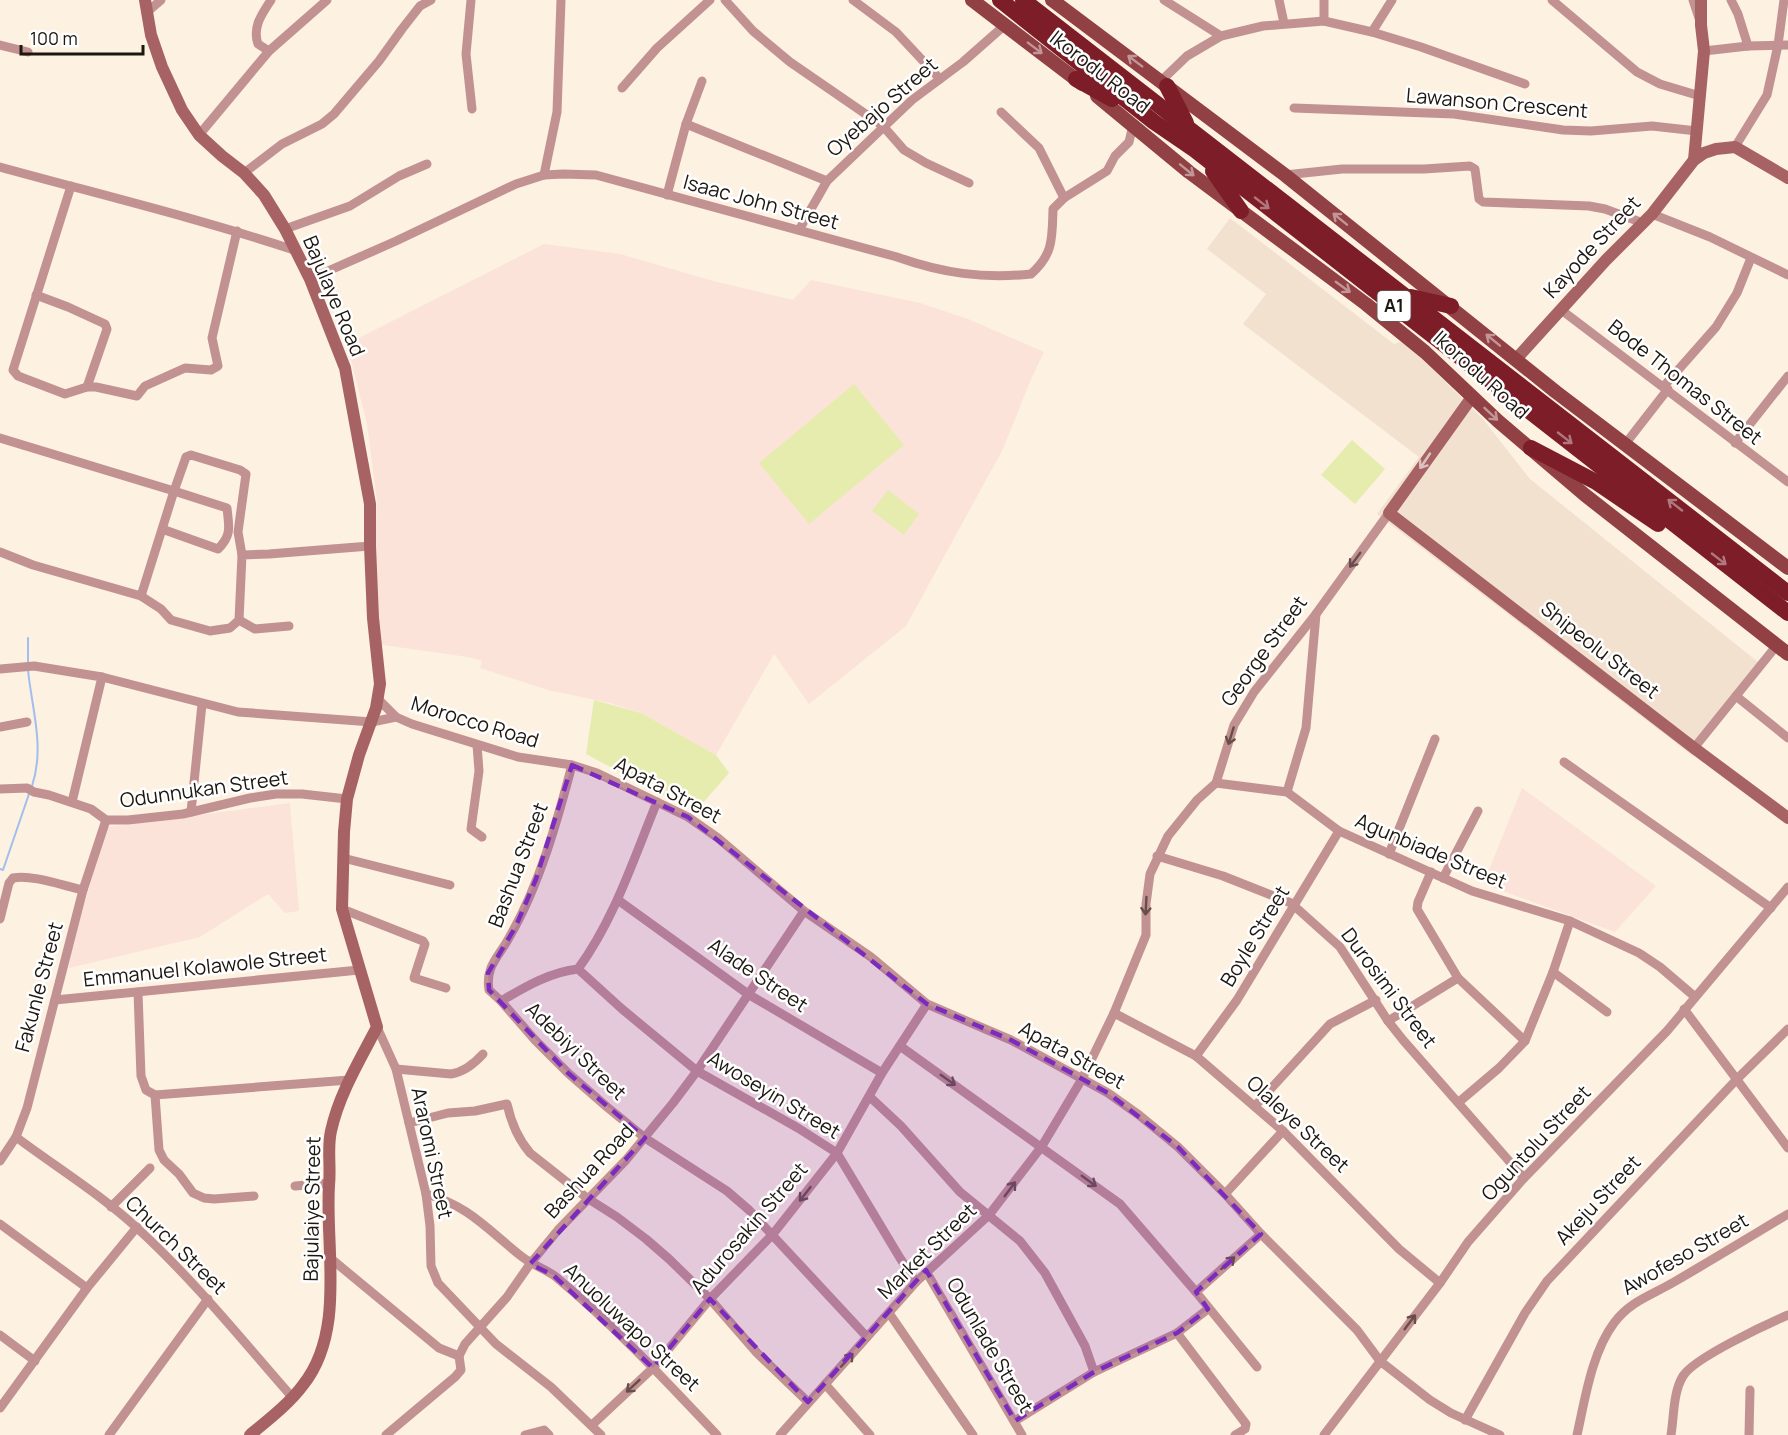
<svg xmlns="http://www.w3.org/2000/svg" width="1788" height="1435" font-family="Manrope,sans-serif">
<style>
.commercial{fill:#f3e1d0}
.education{fill:#fbe3d9}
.green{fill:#e5ecae}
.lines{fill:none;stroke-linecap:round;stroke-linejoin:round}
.stream{stroke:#a2bdef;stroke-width:2}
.street{stroke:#c29292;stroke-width:9}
.secondary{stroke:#a76364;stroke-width:12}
.primary{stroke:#914044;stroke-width:14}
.highway{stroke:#7c1d28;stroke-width:16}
.oneway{stroke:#c29698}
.oneway2{stroke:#b0777e}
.oneway3{stroke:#dcc1c1}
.oneway4{stroke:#674e4a}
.marked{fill:#7b2cbf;fill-opacity:0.2;stroke:#7b2cbf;stroke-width:4.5;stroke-dasharray:12 8;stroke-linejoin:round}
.labels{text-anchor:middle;stroke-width:5;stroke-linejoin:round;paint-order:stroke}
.shield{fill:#fff;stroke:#605d58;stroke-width:1.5}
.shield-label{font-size:18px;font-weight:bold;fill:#1c1710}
.street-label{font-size:20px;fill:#1c1710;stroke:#fff}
</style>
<rect width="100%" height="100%" fill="#fdf1e1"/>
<path class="commercial" d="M1230 218 1394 344 1400 342 1408 345 1483 419 1530 479 1763 666 1693 756 1377 514 1419 457 1243 324 1266 294 1207 249Z"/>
<g class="education">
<path d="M544 244 620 254 713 281 793 300 811 280 920 303 968 319 1044 352 1031 379 1003 449 906 626 809 704 774 654 716 755 641 713 610 703 548 690 480 668 482 661 468 657 376 644 374 570 377 501 367 424 347 344Z"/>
<path d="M1522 788 1656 886 1615 932 1486 885 1484 882Z"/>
<path d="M290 803 299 911 285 913 268 894 200 937 69 968 72 945 107 827Z"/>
</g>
<g class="green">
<path d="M854 384 904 445 809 524 759 463Z"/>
<path d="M1352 440 1385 469 1355 504 1321 475Z"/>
<path d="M888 490 919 514 904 535 872 511Z"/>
<path d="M594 700 641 713 716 755 729 773 695 812 586 754Z"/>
</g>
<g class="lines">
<g class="stream">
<path d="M28 665V638"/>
<path d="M28 670C32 710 45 747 32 786"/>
<path d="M0 869 3 870 30 791"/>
</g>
<g class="street">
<path d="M471 0 466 54 472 109"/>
<path d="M725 0 753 31 790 62 883 126 904 150 926 163 969 183"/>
<path d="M853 0 896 32 940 79"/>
<path d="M1164 0 1221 36"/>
<path d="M1279 0 1284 23"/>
<path d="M1552 0 1637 72 1660 84 1700 96"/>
<path d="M1693 0 1699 18"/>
<path d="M1731 0 1738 14 1748 46"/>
<path d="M147 12 161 0"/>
<path d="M1324 21V0"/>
<path d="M1372 32 1392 0"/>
<path d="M0 45 28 52"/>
<path d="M269 51 258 44C252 27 262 14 271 0"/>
<path d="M1704 51 1748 46 1788 45"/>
<path d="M1161 81 1187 56 1221 36 1263 26 1324 21 1372 32 1421 47 1525 84"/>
<path d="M622 88 657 48 710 0"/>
<path d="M1294 108 1454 114 1563 130 1591 131 1652 126 1697 131"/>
<path d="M1001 112 1039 148 1064 198"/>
<path d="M686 124 827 181"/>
<path d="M199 135 269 51 327 0"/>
<path d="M1735 147 1767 95 1778 45 1784 0"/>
<path d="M0 167C98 194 197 218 294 250"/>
<path d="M244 173 282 144 322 124 334 114 379 61 402 29 420 6 431 0"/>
<path d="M544 175 557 112 561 0"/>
<path d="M1285 175 1342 169H1424L1470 166 1475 169 1479 199 1483 202 1589 206 1605 209 1643 223"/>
<path d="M71 186 13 370 18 376 65 394 87 387H96L137 396 145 386 185 368 211 370 218 366 212 338 237 231"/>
<path d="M667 195 686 124 702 81"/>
<path d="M1652 214 1710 237 1788 275"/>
<path d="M285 229 350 206 399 176 427 164"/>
<path d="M799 230 827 181 912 100 963 62 1005 25"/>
<path d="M310 279 396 241 516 184 544 175 563 174 596 175 897 257C942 273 983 279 1031 274 1054 254 1052 237 1053 209L1064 198 1107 171 1115 156 1129 142 1133 125"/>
<path d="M36 295 68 307 105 324 107 329 87 387"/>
<path d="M1560 309 1788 482"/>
<path d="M1664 386 1716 327 1737 293 1751 258"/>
<path d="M0 438 174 491 186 457 191 455 240 470 246 474 238 532 242 555"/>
<path d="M1626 443 1668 389"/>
<path d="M1735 443 1788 376"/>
<path d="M0 552 33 565 141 596 161 609 171 620 210 631 230 628 239 620 242 555 269 554 370 546"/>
<path d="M141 596 174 491 227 508C229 527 232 535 218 549L162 529"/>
<path d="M239 620 255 629 289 626"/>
<path d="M0 669 34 666 102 677 238 712 372 722 396 717"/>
<path d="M1736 696 1788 738"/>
<path d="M378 699 396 717 412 724 518 757 572 765 597 773 688 817 718 838 804 911 871 957 927 1004 1011 1040 1108 1093 1139 1115 1178 1147 1225 1194 1261 1234 1357 1330 1380 1361 1430 1400 1451 1413 1500 1435"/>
<path d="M0 727 27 722"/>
<path d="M477 745 479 771 471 829 482 837"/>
<path d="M1694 748 1777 645"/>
<path d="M1564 762 1771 908"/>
<path d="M572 765C557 822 539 886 510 936 499 957 485 966 489 990L501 1001 535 1040 568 1073 607 1107 645 1138 727 1191 749 1210 867 1337"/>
<path d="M1216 783 1287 792 1339 831 1472 891 1570 921 1639 953 1660 967 1694 996"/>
<path d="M0 789 27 788 34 792 49 795 91 809 106 820H128L183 814 250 798 276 794H302L347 799"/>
<path d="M1287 792 1306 728 1316 614"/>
<path d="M72 802 102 677"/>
<path d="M191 812 202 704"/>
<path d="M1389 854 1435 739"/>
<path d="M1157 856 1223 876 1291 903 1340 947 1388 1021 1403 1040 1524 1178"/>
<path d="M343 858 450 885"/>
<path d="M1431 872 1418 902 1417 909 1458 978"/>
<path d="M1443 878 1478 811"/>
<path d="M618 900 748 994 882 1073"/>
<path d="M342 909 423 941 425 944 414 978 446 988"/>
<path d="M0 919 9 883 13 878C31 874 64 886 83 890"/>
<path d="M578 969 622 1009 697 1071 798 1128 837 1153 900 1258 916 1282"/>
<path d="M1553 972 1607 1012"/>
<path d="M138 992 141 1076 146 1090 155 1095 349 1080"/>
<path d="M55 1000 359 970"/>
<path d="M501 1001C525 987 550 972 578 969 615 918 633 860 657 802"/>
<path d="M1684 1009 1788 1148"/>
<path d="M1114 1013 1196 1056 1283 1131 1399 1249 1440 1283"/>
<path d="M1388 1021 1458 978 1525 1041"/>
<path d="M377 1027 396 1069 426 1194 430 1226 431 1266 438 1283 496 1344 551 1387 601 1435"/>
<path d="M900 1046 1120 1204 1196 1292 1257 1367"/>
<path d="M1196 1056 1237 1000 1339 831"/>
<path d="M396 1069 451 1074C464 1072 474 1064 483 1054"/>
<path d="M155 1095 159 1150 164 1160 179 1174 193 1193 204 1198 214 1199 254 1196"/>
<path d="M870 1097 901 1126 960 1192 1020 1241 1045 1273 1085 1346 1094 1372"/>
<path d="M1459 1102 1499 1068 1525 1041 1553 972 1570 921"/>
<path d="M1255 1106 1330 1024 1376 1000"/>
<path d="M409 1123 448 1113 475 1111 507 1104C511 1122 518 1139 530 1153L587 1198 617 1217 646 1239 669 1259 710 1299 757 1353 808 1402"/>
<path d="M16 1137C56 1167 100 1194 137 1228 194 1280 242 1340 292 1397"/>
<path d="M0 1161 16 1137 27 1108 83 890 106 820"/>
<path d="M295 1186 330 1183"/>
<path d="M426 1194C468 1205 488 1230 521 1256 532 1265 546 1269 556 1277 614 1325 666 1381 717 1435"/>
<path d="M1225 1194 1283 1131"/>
<path d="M111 1207 150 1168"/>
<path d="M0 1224 87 1288"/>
<path d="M329 1257 439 1348 459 1356"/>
<path d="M927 1273 1022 1435"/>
<path d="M1196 1292 1261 1234"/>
<path d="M889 1313 973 1435"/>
<path d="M1177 1333 1246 1424 1245 1429 1235 1435"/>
<path d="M0 1335 35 1361"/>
<path d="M825 1384 870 1435"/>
<path d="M0 1408 87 1288 137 1227"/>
<path d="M1465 1420 1525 1313 1547 1281 1737 1079 1788 1029"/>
<path d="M1015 1421 1094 1372 1177 1333 1208 1309"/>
<path d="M592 1425 653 1368 710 1299 773 1234 837 1153 882 1073 927 1004"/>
<path d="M109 1435 208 1299"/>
<path d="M386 1435 455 1377 461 1370 459 1356 465 1344 507 1297 530 1264 558 1230 626 1160 673 1103 697 1071 804 911"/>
<path d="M525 1435 544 1430 549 1435"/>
<path d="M780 1435 916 1282 989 1215 1042 1146 1082 1079 1114 1013 1146 935V904L1150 874 1168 836 1197 800 1216 783 1234 725 1254 692 1316 614 1389 513"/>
<path d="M1324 1435 1440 1283 1468 1242 1524 1178 1667 1031 1788 887"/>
<path d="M1577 1435C1585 1399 1592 1352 1614 1323 1630 1301 1652 1295 1674 1282 1712 1260 1750 1237 1788 1214"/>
<path d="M1671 1435C1674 1417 1673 1392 1683 1376 1694 1358 1767 1324 1788 1315"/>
<path d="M1749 1435 1750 1390"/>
</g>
<g class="secondary">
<path d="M145 0 151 35 162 67 182 110 199 135 222 156 244 173 264 195 285 229 310 279 345 368 370 504V546L373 618 380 684 376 708 359 755 347 799 344 832 342 909 377 1027C360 1060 339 1094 331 1131 327 1148 331 1167 329 1185 325 1248 346 1331 303 1385 289 1404 268 1420 250 1435"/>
<path d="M1694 160 1704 51 1701 25V0"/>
<path d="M1517 358 1606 260 1652 214 1694 160 1704 153 1716 149 1735 147 1788 178"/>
<path d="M1472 397 1389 513 1694 748 1788 818"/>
</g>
<g class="primary">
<path d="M972 0 1082 84"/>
<path d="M1052 0 1285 175 1556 392 1788 568"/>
<path d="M1097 96 1189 172 1366 304 1425 352 1498 421 1585 495 1788 654"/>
</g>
<g class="highway">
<path d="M1000 0 1154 122 1195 150 1788 613"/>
<path d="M1023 0 1788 593"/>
<path d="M1076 79 1112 99"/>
<path d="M1167 86 1186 123"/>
<path d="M1213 171 1241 211"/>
<path d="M1411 297 1451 306"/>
<path d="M1531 448 1596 482 1658 524"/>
</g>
</g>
<defs><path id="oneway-shaft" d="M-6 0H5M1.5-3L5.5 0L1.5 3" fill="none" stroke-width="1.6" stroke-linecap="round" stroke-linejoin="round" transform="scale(1.5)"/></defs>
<g class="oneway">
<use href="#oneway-shaft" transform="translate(1035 48) rotate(37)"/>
<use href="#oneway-shaft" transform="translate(1135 61) rotate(-143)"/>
<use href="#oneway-shaft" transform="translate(1187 170) rotate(39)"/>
<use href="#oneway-shaft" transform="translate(1340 219) rotate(-141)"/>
<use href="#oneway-shaft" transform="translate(1343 287) rotate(36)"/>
<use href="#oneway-shaft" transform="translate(1493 340) rotate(-141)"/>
<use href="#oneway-shaft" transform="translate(1491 414) rotate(43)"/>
</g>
<g class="oneway2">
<use href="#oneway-shaft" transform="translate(1262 203) rotate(38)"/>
<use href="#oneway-shaft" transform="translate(1565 438) rotate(38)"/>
<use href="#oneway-shaft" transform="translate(1675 505) rotate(-142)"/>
<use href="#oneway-shaft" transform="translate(1719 559) rotate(38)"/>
</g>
<use class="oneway3" href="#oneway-shaft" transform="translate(1425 461) rotate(124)"/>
<g class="oneway4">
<use href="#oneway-shaft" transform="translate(1355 560) rotate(126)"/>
<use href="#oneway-shaft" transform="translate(1231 736) rotate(107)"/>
<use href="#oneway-shaft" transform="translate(1146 906) rotate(93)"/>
<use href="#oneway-shaft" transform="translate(948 1080) rotate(35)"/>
<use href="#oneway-shaft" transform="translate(1089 1181) rotate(36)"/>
<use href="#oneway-shaft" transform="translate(1010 1189) rotate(-53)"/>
<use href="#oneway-shaft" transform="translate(805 1194) rotate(128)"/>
<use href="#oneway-shaft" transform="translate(1228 1263) rotate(-42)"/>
<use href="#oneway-shaft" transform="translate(1410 1322) rotate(-53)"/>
<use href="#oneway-shaft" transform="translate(847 1360) rotate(-48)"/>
<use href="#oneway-shaft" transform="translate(633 1386) rotate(137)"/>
</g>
<path class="marked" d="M572 765 688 817 927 1004 1011 1040 1108 1093 1178 1147 1261 1234 1196 1292 1208 1309 1177 1333 1094 1372 1015 1421 926 1270 808 1402 710 1299 653 1368 553 1275 530 1264 645 1138 568 1073 489 990 488 973 516 926 536 879Z"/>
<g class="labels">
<rect class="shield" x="1377.5" y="291" width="33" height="30" rx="4.5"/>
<g class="shield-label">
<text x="1394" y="312">A1</text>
</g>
<g class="street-label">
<text transform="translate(1100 72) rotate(38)" y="7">Ikorodu Road</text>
<text transform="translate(1497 103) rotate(5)" y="7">Lawanson Crescent</text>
<text transform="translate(882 107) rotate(-41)" y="7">Oyebajo Street</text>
<text transform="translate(761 202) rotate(15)" y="7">Isaac John Street</text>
<text transform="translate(1592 247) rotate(-47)" y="7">Kayode Street</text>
<text transform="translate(334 296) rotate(67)" y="7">Bajulaye Road</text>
<text transform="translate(1481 375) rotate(42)" y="7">Ikorodu Road</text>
<text transform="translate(1685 382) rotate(38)" y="7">Bode Thomas Street</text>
<text transform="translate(1600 650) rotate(38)" y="7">Shipeolu Street</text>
<text transform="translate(1264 651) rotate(-54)" y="7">George Street</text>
<text transform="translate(475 722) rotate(17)" y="7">Morocco Road</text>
<text transform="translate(204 789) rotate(-8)" y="7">Odunnukan Street</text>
<text transform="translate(668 790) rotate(28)" y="7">Apata Street</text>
<text transform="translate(1431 851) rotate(23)" y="7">Agunbiade Street</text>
<text transform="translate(518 865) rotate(-69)" y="7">Bashua Street</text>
<text transform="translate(1255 936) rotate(-59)" y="7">Boyle Street</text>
<text transform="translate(205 967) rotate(-6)" y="7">Emmanuel Kolawole Street</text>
<text transform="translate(758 975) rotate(34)" y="7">Alade Street</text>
<text transform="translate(39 987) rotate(-75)" y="7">Fakunle Street</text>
<text transform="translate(1389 988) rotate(53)" y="7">Durosimi Street</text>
<text transform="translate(576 1051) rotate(44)" y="7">Adebiyi Street</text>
<text transform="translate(1072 1055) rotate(29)" y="7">Apata Street</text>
<text transform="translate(774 1095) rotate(31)" y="7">Awoseyin Street</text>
<text transform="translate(1298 1124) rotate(43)" y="7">Olaleye Street</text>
<text transform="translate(1536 1143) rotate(-47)" y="7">Oguntolu Street</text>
<text transform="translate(432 1153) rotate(78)" y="7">Araromi Street</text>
<text transform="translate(589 1171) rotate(-47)" y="7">Bashua Road</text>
<text transform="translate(1598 1200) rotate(-47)" y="7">Akeju Street</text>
<text transform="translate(312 1209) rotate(-89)" y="7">Bajulaiye Street</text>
<text transform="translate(749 1228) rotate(-49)" y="7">Adurosakin Street</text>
<text transform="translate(176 1245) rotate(44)" y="7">Church Street</text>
<text transform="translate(927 1251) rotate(-44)" y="7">Market Street</text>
<text transform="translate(1685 1254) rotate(-30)" y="7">Awofeso Street</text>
<text transform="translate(632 1327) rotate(43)" y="7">Anuoluwapo Street</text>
<text transform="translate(990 1345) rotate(60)" y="7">Odunlade Street</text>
</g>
</g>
<path d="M21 45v9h122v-9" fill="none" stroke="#1c1710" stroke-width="3"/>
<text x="30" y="45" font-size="18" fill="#1c1710" stroke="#ffffff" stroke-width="4.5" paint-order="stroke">100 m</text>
</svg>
